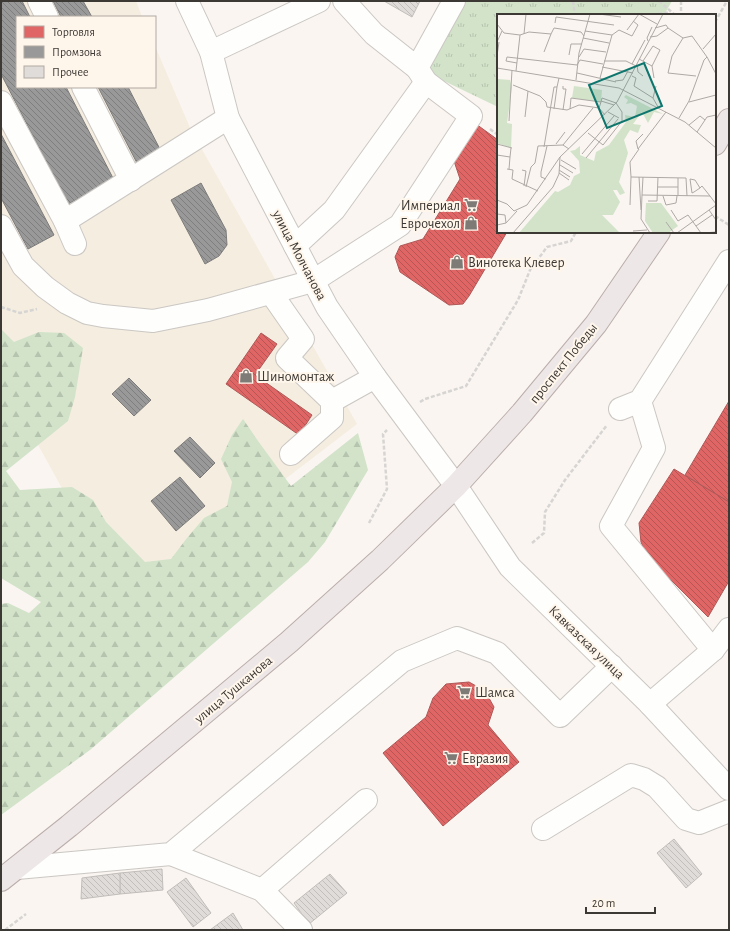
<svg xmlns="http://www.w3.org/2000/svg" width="730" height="931" font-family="'Alegreya Sans',sans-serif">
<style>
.industrial{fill:#f4ede0}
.grass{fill:url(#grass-tufts)}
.forest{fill:url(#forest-firs)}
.shops{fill:url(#shops-back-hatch);stroke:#af5857}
.industry{fill:url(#industry-back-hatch);stroke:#7d7c7b}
.building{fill:url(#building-back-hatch);stroke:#c1bdba}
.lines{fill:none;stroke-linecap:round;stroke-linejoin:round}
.minor-casing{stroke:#cbc7c3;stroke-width:24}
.major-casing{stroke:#baaeab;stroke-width:24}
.path{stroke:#d6d5d3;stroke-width:2.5;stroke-dasharray:4 2;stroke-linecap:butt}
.minor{stroke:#fefefd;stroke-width:22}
.major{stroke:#eee7e7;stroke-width:22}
.labels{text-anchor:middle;stroke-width:4;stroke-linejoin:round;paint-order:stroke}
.poi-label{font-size:14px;fill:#3c3834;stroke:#fff6eb;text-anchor:start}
.street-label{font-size:14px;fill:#3c3834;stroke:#fff6eb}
.inset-road{fill:none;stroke:#aea9a5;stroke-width:1}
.view{fill:#0f766e;fill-opacity:0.15;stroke:#0f766e;stroke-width:2}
.inset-edge{fill:none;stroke:#3c3834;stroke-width:2}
</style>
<defs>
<pattern id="grass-tufts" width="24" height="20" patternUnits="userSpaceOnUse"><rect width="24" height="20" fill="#d2e3ca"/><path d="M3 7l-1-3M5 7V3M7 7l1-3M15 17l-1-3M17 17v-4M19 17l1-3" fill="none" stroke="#b5c4ae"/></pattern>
<pattern id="forest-firs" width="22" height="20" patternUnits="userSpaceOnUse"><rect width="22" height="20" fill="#d2e3ca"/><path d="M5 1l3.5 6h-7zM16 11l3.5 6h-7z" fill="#b5c4ae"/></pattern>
<pattern id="shops-back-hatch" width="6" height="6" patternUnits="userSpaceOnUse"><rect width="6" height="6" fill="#e06666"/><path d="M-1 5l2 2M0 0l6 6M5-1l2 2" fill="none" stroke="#b75555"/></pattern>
<pattern id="industry-back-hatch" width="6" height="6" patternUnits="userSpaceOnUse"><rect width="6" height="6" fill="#999"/><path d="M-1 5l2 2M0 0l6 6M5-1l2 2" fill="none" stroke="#7e7e7e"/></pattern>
<pattern id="building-back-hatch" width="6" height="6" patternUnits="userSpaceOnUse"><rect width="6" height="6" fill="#e0dcd9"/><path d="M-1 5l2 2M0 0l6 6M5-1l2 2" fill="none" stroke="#c1bebb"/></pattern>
</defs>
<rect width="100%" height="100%" fill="#faf5f0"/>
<path class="industrial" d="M1 1H136L142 17H17V87H155V46L191 130 357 424 125 602 1 378Z"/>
<path class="grass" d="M454 1H672L664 15H498V107L417 68Z"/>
<path class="forest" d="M1 329 14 342 39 332 64 333 83 348 75 397 68 421 6 471 20 490 72 487 93 500 106 522 145 562 171 559 187 538 204 518 227 506 232 482 221 459 232 435 243 419 258 441 291 486 358 433 368 470 325 542 308 562 90 750 1 815V604L8 603 29 613 41 602 1 578Z"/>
<g class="shops">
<path d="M476 124 498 140V232H507L469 296 463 304 449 305 400 272 395 257 400 246 423 239 460 179 454 161Z"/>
<path d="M261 333 277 344 255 375 312 415 299 435 226 384Z"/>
<path d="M729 401V502L685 475Z"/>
<path d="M674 469 729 502V581L708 617 647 556 641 542 639 523Z"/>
<path d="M469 682 485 691 494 707 488 725 519 762 443 826 383 753 426 717 433 698 446 684Z"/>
</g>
<g class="industry">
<path d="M1 1H22L30 17H17V87H66L114 180 68 204 1 74Z"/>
<path d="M53 1H83L92 17H61Z"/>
<path d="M98 87H128L163 155 139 167Z"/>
<path d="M1 134 54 235 28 249 1 198Z"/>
<path d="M201 183 226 230 227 245 219 256 205 264 171 200Z"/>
<path d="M129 378 151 400 134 416 112 394Z"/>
<path d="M190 437 215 463 200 478 174 451Z"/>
<path d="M180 477 205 506 176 531 151 501Z"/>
</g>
<g class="building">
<path d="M384 1H420L412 17Z"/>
<path d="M674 839 702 874 686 888 657 853Z"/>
<path d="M162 869 163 890 120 894V873Z"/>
<path d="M120 873V894L81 899 82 878Z"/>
<path d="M330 874 347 893 309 924 294 903Z"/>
<path d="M186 878 211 913 193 927 167 892Z"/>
<path d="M233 913 243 930H210Z"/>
</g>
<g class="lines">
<g class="minor-casing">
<g id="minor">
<path d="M39 1 47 17"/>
<path d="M187 1 211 52 228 118 327 307 375 377 456 486 510 567 650 704 729 789"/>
<path d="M344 1 374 34 417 68 454 1"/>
<path d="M211 52 319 1"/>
<path d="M83 87 131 180"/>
<path d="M1 102 65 221"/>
<path d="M1 226 23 266 45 287 67 303 87 313 103 316 153 321 208 310 313 281 400 225 471 116 426 82 417 68"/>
<path d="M75 244 65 221 228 118"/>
<path d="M295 246 334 210 426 82"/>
<path d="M271 293 303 339 287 358 332 401 375 377"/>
<path d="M640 401 654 448 611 526 713 650"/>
<path d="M620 409 640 401 729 261"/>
<path d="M291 454 332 418V401"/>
<path d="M650 704 713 650 729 629"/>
<path d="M543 829 631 775 644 779 657 787 686 819 699 823 729 811"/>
<path d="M171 854 262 890 301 930"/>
<path d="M17 868 171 854 402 661 457 638 497 653 560 716 612 666"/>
<path d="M262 890 366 800"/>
</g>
</g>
<g class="major-casing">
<g id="major">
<path d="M715 144 729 120"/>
<path d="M1 880 69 826 289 642 380 560 456 486 522 413 596 324 659 232"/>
</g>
</g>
<g class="path">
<path d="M573 1 575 15"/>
<path d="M659 1 675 15"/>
<path d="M681 1V15"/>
<path d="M652 15 670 12"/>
<path d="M715 22 727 1"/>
<path d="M490 129 498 135"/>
<path d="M715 216 729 225"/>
<path d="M1 307 20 313 37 309"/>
<path d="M420 402 425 399 466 386 518 300 530 270 547 247 571 241 576 232"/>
<path d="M369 523 387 489 383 434 387 430"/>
<path d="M532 543 544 533 545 512 565 480 607 425"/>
<path d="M5 930 26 914"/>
</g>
<use href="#minor" class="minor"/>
<use href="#major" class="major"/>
</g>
<defs>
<g id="supermarket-bare" transform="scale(1.08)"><path d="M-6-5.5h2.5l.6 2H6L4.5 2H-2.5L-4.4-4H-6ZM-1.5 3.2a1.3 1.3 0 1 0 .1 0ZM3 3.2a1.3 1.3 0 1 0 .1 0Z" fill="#7e7a76" stroke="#fff6eb" stroke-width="2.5" paint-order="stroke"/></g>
<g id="shop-bare" transform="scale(1.08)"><path d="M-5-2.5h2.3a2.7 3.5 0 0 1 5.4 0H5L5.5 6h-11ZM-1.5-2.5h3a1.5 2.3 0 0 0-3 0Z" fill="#7e7a76" stroke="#fff6eb" stroke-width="2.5" paint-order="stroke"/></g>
</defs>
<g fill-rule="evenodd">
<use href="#supermarket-bare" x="471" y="205"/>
<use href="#shop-bare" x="471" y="223"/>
<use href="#shop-bare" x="457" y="262"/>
<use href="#shop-bare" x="246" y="376"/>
<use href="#supermarket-bare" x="464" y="692"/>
<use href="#supermarket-bare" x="451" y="758"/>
</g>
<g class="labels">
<g class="poi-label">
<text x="460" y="210" text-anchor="end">Империал</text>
<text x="460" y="228" text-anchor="end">Еврочехол</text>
<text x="468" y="267">Винотека Клевер</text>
<text x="257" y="381">Шиномонтаж</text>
<text x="475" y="697">Шамса</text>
<text x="462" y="763">Евразия</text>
</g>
<g class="street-label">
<text transform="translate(300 255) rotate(62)" y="5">улица Молчанова</text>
<text transform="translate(563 363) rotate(-51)" y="5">проспект Победы</text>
<text transform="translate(587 642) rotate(44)" y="5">Кавказская улица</text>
<text transform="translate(233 689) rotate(-40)" y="5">улица Тушканова</text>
</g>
</g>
<g transform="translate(497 14)">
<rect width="219" height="219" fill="#faf5f0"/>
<path d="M1 65 13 66 15 73 10 109 15 110 14 134 0 129ZM77 72 105 76 104 88 75 84Z" fill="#d2e3ca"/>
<path d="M129 81 166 100 157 98 151 109 145 98 136 110 144 111 141 119 133 116 127 126 131 139 122 168 128 179 123 181 120 176H116L123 188 116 201H105L123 219H22L58 177 61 178 73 171 77 162 83 159 82 147 73 137 78 136 83 132V141L97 147 99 138 112 131 129 108 128 101 138 103 140 92 134 89 129 90 131 86 127 83Z" fill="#d2e3ca"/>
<path d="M149 189H164L181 212 171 219H156L148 207Z" fill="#d2e3ca"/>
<path class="inset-road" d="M102 0 124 3M142 0 160 10M58 9 59 3 117 11M0 10 7 19 23 21M158 14 169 11 171 14M130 16 142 0M88 17 115 21 103 64M27 20 29 0M115 21 122 16 135 22 141 11 136 7M153 23 160 22 171 14 186 24M86 24 112 29M151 27 150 24 155 13M0 28 5 17M206 35 219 20M47 38 54 20M72 41 74 30H85M0 42 2 28M82 43 87 35 109 38M142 45 155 52 157 64M107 47H129L139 52M146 47 156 32 163 36 155 52M20 49 9 47 10 43 80 51 83 46 106 50M135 50 148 26M140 51 141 58 146 62M105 53 136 59M0 54 122 74 188 108 219 134M19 57 23 21 32 18 54 20 57 14 84 18 87 22M80 59 119 68M135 62 139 64 137 72 156 84 161 93M199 62 171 59 175 42 186 24 195 22 210 43M79 66 82 39 93 0M118 67 126 66 131 57M16 71 43 82 49 88 50 93 70 96 82 91 102 94 108 101M156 84 159 72M104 87 117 91M192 88 219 81M57 95 60 73M73 95 74 84 104 88 102 94M66 96 69 75H66V72M111 98 122 104M28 103 31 77M182 104 192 87 207 46 210 43 219 60M12 107 15 56M192 111 203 102 208 106M200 118 210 103 219 101M91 119 106 131 125 107V98L119 89 105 84 104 88M146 120 139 127 141 135 169 98M0 130 15 134M59 130 68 118M66 131 96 94M47 133 57 73H60L62 64M85 140 117 102M0 141 13 143 14 134M89 144 121 105M64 146 79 155M63 151 76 159M10 155 16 156 15 165 41 177M12 155 13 143M25 156 29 157 27 172M62 156 73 163M62 159 72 166M134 163 133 148 142 135M142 163 144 196M49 165 44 163V158L50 132M29 173 34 153 38 149 41 132 66 131 72 135M161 173H181M203 174 198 166 193 165 195 179 197 178 203 174 205 172 213 182M145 181 146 163M166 182 169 191 179 189 180 182M181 182V164M0 186 10 190 17 197 30 191 63 143 120 88 166 0M151 187H160L161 163M133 191 134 163 189 164 190 182M174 196 181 207 191 201 204 219M212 196 219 206M0 200 8 201 9 209M169 208 177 219M0 211 9 209 20 197M199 212 215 201M136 217 150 216M16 219 56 173 62 160 63 143M153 219 144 205 145 181 213 182 219 190M180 219 219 191M206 219 219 218"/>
<path class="view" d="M147 49 165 92 110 114 92 71Z"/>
<rect width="219" height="219" class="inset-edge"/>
</g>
<rect width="730" height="931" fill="none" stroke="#3c3834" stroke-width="4"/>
<rect x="16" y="16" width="140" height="72" fill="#fff6eb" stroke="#b1aaa2"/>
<rect x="24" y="26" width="20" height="12" fill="#e06666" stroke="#b1aaa2"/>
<text x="52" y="36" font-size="12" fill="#3c3834">Торговля</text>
<rect x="24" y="46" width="20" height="12" fill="#999999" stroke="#b1aaa2"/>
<text x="52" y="56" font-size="12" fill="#3c3834">Промзона</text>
<rect x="24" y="66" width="20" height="12" fill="#e0dcd9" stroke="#b1aaa2"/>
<text x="52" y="76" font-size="12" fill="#3c3834">Прочее</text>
<path d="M586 907v6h69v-6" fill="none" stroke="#3c3834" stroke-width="2"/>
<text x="592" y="907" font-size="12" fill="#3c3834" stroke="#fff6eb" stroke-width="3" paint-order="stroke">20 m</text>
</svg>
